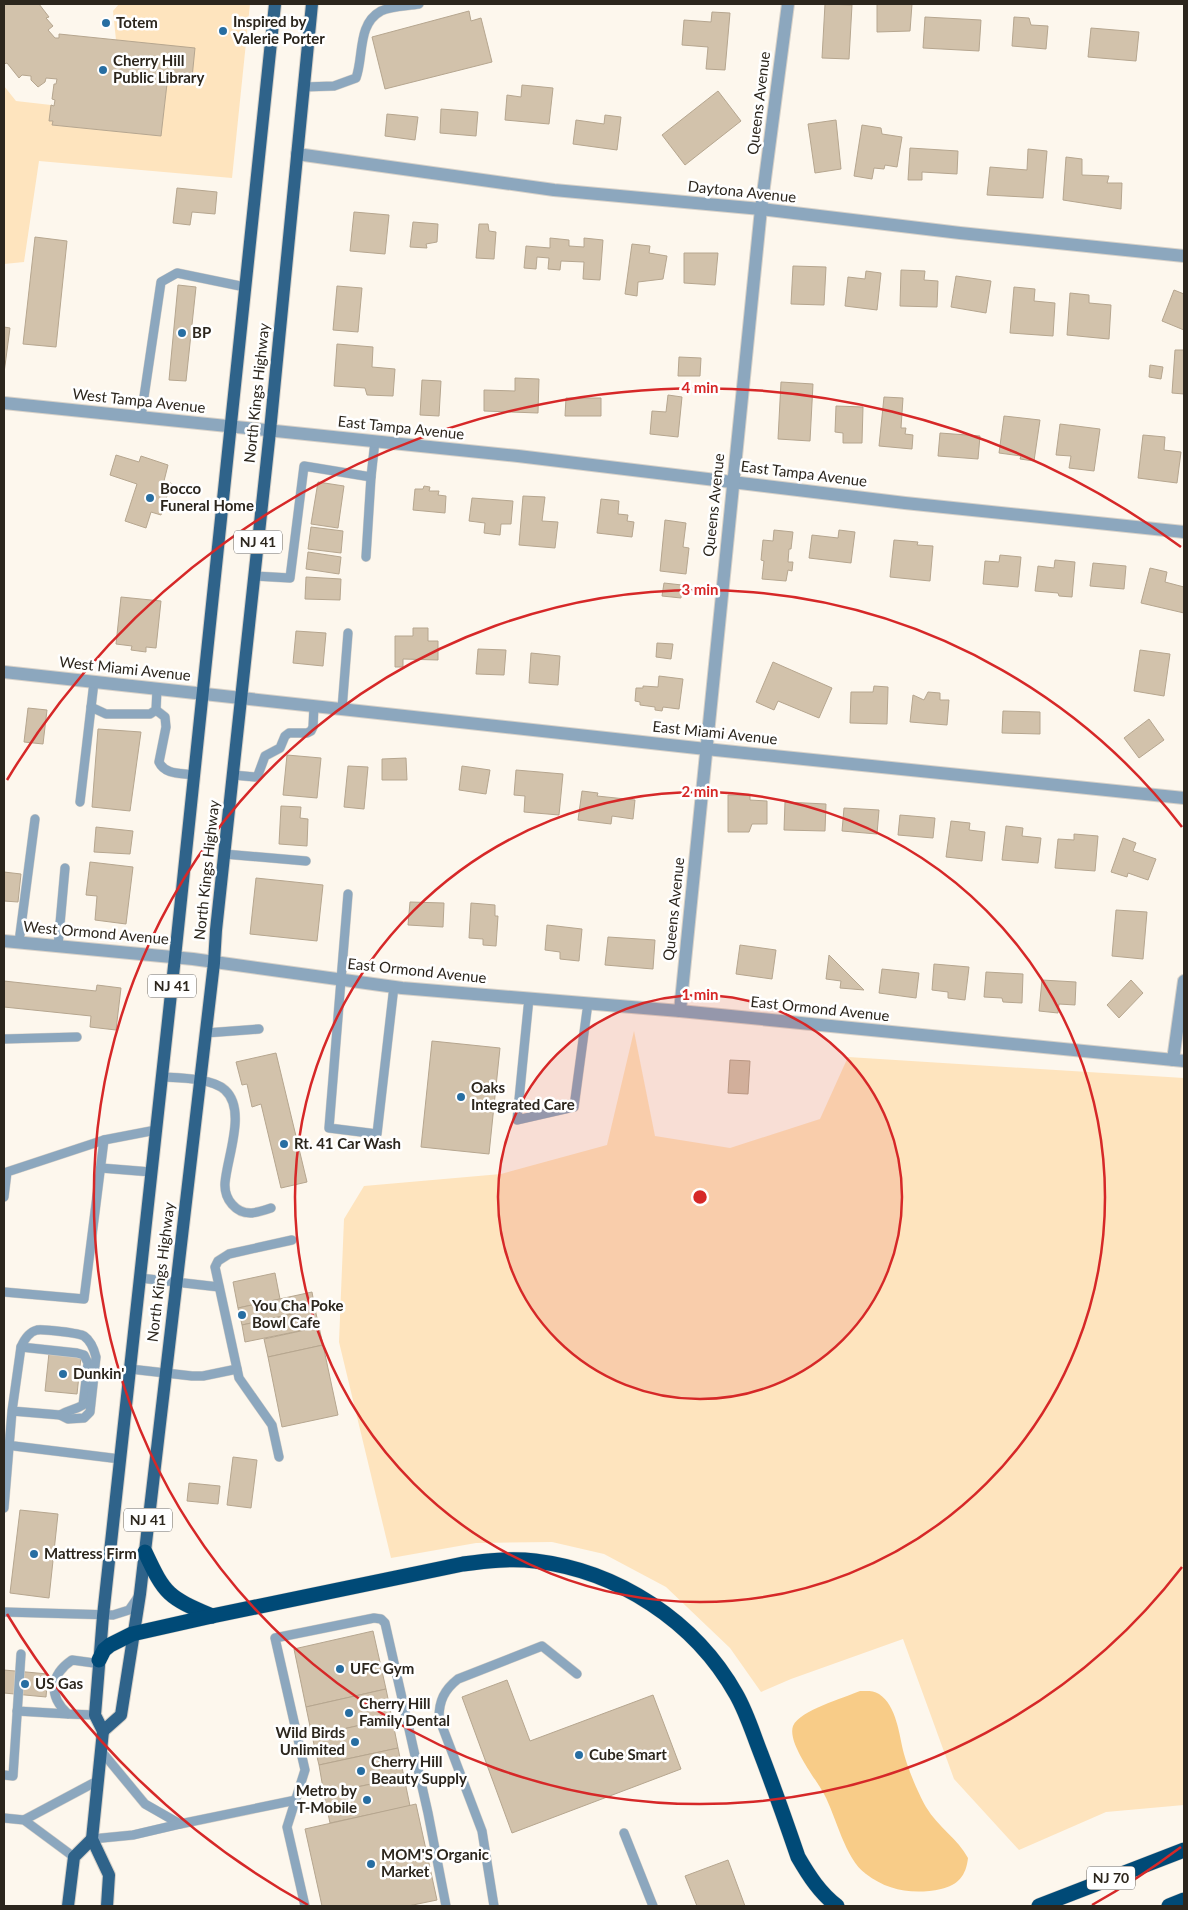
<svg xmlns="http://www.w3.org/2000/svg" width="1188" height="1910" font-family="Lato,sans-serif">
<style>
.green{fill:#fee4be}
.water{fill:#f8cc88}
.building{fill:#d2c2ab;stroke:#b6a68f}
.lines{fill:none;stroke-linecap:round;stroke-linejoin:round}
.lane-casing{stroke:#d7d1c8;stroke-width:10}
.street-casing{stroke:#d7d1c8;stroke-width:14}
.primary-casing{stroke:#d7d1c8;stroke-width:14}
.highway-casing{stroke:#d7d1c8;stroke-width:16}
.lane{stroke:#8ca7be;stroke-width:9}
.street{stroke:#8ca7be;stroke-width:12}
.primary{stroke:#2f638a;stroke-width:12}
.highway{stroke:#004a77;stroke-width:15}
.ring{fill:none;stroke:#d62828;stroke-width:2.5}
.poi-dot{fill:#276ea2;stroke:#fff;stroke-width:2}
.labels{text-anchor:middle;stroke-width:5;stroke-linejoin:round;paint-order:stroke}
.shield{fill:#fff;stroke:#6b6761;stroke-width:1}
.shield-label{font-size:14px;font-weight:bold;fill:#2c261d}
.poi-label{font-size:15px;font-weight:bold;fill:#2c261d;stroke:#fff;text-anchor:start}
.street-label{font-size:15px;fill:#2c261d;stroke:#fff}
.centre{fill:#d62828;stroke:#fff;stroke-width:2.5}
.ring-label{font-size:15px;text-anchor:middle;font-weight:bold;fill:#d62828;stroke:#fff;stroke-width:5;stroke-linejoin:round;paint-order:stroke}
</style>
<rect width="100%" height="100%" fill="#fdf7ed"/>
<g class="green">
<path d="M119 4H250L232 178 39 161 24 262 4 264V86L16 101 51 105 50 121H53L52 125 161 136 168 75 192 78 195 49 116 40 113 11Z"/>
<path d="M634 1031 655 1136 730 1148 820 1119 848 1057 1184 1078V1805L1106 1812 1019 1850 954 1779 903 1639 791 1679 761 1692 730 1648 666 1587 604 1554 552 1542 476 1543 391 1558 339 1342 344 1219 364 1186 501 1174 607 1145Z"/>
</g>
<path class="water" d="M860 1691C866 1691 873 1690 879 1694 897 1706 899 1735 904 1754 908 1769 918 1793 926 1807 938 1827 958 1839 968 1858 966 1876 958 1885 941 1889 914 1895 888 1891 866 1874 845 1859 836 1816 824 1794 816 1779 787 1743 793 1726 800 1710 844 1698 860 1691Z"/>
<g class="building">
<path d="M4 4H39L49 17 46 18 53 26 48 30 55 38H59V34L195 48 192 78 168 75 161 136 52 125 53 121H49L51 105 54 106 55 100 52 99 54 84H56L57 79 46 78 45 82 38 87 31 80V76L22 75 19 78 7 63 4 64Z"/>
<path d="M825 4 852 5 849 59 822 58Z"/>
<path d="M877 4H912L910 31 877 32Z"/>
<path d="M469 11 471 21 481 18 492 62 385 89 372 37Z"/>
<path d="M712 12 730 13 725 70 706 69 708 47 682 45 684 20 711 22Z"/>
<path d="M925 17 981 20 979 51 923 48Z"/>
<path d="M1014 17 1029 18 1031 25 1048 26 1046 49 1012 46Z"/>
<path d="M1091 28 1139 32 1136 61 1088 57Z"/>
<path d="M522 85 553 88 549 124 505 120 507 95 521 97Z"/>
<path d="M718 91 741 121 685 165 662 135Z"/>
<path d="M441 109 478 112 476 136 440 133Z"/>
<path d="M387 114 418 117 415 140 385 136Z"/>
<path d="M605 115 621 117 617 150 573 144 576 120 604 124Z"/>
<path d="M836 120 841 169 815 173 808 124Z"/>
<path d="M862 125 881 128 882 134 902 137 897 167 885 165 884 169 874 168 872 179 854 176Z"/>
<path d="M910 148 958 151 957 174 922 172V180H908Z"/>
<path d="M1028 149 1047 151 1043 198 987 195 990 167 1027 170Z"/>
<path d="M1066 157 1082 159V175L1109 176 1107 183H1122L1121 209 1063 200Z"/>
<path d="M177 188 217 192 215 214 192 212 190 225 173 223Z"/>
<path d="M354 212 389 215 385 254 350 251Z"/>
<path d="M413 222 438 224 437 242 426 244 427 248 410 247Z"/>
<path d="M479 224H488L489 231 496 232 494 259 476 258Z"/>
<path d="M35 237 67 241 56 347 23 344Z"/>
<path d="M550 238 569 240V246L584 247V238L603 240 600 280 583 279 584 262 561 261 560 270 548 269 549 258 537 257 536 269 524 268 526 246 550 248Z"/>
<path d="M632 244 650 246 649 253 667 256 663 279 638 282 637 296 625 294Z"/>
<path d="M684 253H718L715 285 684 283Z"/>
<path d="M793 266 826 267 824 305 791 304Z"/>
<path d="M901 270 925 271 924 280 938 281 937 307 900 306Z"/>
<path d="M866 271 881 273 877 310 845 306 848 277 865 279Z"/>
<path d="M956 276 991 281 986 313 951 307Z"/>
<path d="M178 285 196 287 186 381 169 380Z"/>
<path d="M337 286 362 288 358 332 333 330Z"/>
<path d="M1014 287 1035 289 1034 301 1055 303 1053 336 1010 333Z"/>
<path d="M1174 290 1184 294V330L1162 321Z"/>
<path d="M1070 293 1089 295V303L1111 305 1109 339 1067 335Z"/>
<path d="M4 327 10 328 4 373Z"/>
<path d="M337 344 373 347 372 367 395 369 393 396 367 395 365 388 334 386Z"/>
<path d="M1175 350H1184V394L1172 393Z"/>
<path d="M679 357 701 358 700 376H678Z"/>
<path d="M1150 365 1163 367 1161 379 1149 377Z"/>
<path d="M515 378 539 379 538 413 484 411V390L515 391Z"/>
<path d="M422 380 441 381 439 416 420 415Z"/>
<path d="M781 382 813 384 810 441 778 439Z"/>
<path d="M668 395 682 397 678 437 650 434 652 411 666 412Z"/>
<path d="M884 397 903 398 901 428H906L905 434 913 435 912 449 879 446Z"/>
<path d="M566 398H601V416H565Z"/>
<path d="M836 406 863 407 862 443H843V433L835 432Z"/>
<path d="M1004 416 1040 420 1034 461 1020 459 1021 456 999 453Z"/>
<path d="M1060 424 1100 429 1094 471 1069 468 1071 456 1056 455Z"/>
<path d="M940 433 980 436 978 459 938 456Z"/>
<path d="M1143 435 1165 437 1164 450 1181 452 1177 483 1138 478Z"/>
<path d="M116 455 139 462 141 456 168 465 164 481 171 483 161 515 151 512 146 528 125 521 137 484 110 475Z"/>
<path d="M318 482 344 486 338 528 311 524Z"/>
<path d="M424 486 430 487 429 491H439L438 495 446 496 445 513 413 510 415 489H423Z"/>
<path d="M523 496 545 497 542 521 558 522 555 548 519 545Z"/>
<path d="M472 498 513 501 511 524H501L500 535 484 533 485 523 469 521Z"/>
<path d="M601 499 619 501 618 514 628 515 627 521 634 522 632 537 597 533Z"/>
<path d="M665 520 686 523 683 547 689 548 686 574 660 571Z"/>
<path d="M311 527 343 531 341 553 308 549Z"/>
<path d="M774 530 793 532 791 549H789L788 562H793L792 571 788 570 786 581 762 579 764 561 761 560 763 540 773 541Z"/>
<path d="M839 530 855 532 851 563 809 558 812 535 838 538Z"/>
<path d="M894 540 918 542 917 545 933 546 930 581 890 577Z"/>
<path d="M308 552 341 557 339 574 306 569Z"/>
<path d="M1000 555 1021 557 1018 587 983 584 985 561 999 562Z"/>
<path d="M1055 560 1075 562 1072 597 1059 596 1058 593 1035 591 1038 566 1054 568Z"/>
<path d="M1093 563 1126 566 1124 589 1090 586Z"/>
<path d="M1150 568 1167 572 1165 582 1184 587V613L1141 603Z"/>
<path d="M306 577 341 579 340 600 305 599Z"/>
<path d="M664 583 682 585 681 598 662 596Z"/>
<path d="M121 597 161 601 156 648 146 647V652L131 650 132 646 116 644Z"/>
<path d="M413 628H428V641H438V660L403 659V667H395V636H413Z"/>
<path d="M296 631 326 633 323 666 293 663Z"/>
<path d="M657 643 673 644 671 659 656 657Z"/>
<path d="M478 649 506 650 504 675 476 674Z"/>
<path d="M1140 650 1170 654 1164 696 1134 691Z"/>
<path d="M531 653 560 656 558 685 529 683Z"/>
<path d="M773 662 832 688 819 718 778 701 774 710 756 702Z"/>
<path d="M659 676 683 679 679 709 663 707 662 711 655 710V707L640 705V702L635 701 636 688H643V686L658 687Z"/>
<path d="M874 686 888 687 887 724 850 723 851 692H873Z"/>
<path d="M928 692 940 693V700H949L947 725 910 722 913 695 924 700Z"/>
<path d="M28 708 47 710 43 744 24 742Z"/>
<path d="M1003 711 1040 712V734L1002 733Z"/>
<path d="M1149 719 1164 740 1139 758 1124 738Z"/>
<path d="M98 729 141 732 130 811 92 807Z"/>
<path d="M287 755 321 758 317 798 283 795Z"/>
<path d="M406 758 407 780H382V759Z"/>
<path d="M348 766 368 767 364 809 344 807Z"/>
<path d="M462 766 490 770 486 794 459 790Z"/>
<path d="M516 770 563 774 559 815 524 812 525 796 514 795Z"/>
<path d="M582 791 598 793 597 796 635 800 633 819 612 816 611 824 578 820Z"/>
<path d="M728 795H750V800L767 801V824H752L749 832H728Z"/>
<path d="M785 802 826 804 825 831 784 830Z"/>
<path d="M281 806 301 807 300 818 308 819 307 846 279 844Z"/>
<path d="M844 808 879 810 877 834 842 831Z"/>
<path d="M900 815 935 818 933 838 898 835Z"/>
<path d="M951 821 970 823 969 830 985 832 982 861 946 857Z"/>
<path d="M1006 826 1023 828 1022 836 1041 838 1038 863 1002 860Z"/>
<path d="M96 827 133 831 130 854 94 852Z"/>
<path d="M1074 834 1098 836 1095 871 1055 868 1058 839 1074 840Z"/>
<path d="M1123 838 1136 843 1133 851 1156 859 1148 880 1128 873 1127 877 1111 872Z"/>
<path d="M90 862 133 867 126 924 95 920 97 896 86 895Z"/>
<path d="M4 872 21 874 18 902 4 901Z"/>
<path d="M256 878 323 885 317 941 250 934Z"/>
<path d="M410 902 444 903 443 927 408 925Z"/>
<path d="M471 903 495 905V916H498L496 946 483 945V939L469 938Z"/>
<path d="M1116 910 1147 912 1143 959 1112 956Z"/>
<path d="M547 925 582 929 579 961 560 959V952L545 950Z"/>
<path d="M608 937 655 940 653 969 605 965Z"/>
<path d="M740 945 776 950 772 979 736 974Z"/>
<path d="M829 955 864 990 840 988 841 981 826 979Z"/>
<path d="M934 964 969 967 965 1000 948 998V992L932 990Z"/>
<path d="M882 969 919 973 916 998 879 993Z"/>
<path d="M986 972 1023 974 1022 1003 1003 1002 1002 998 984 997Z"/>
<path d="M1042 980 1076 982 1075 1005 1059 1004 1058 1013 1039 1011Z"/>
<path d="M1131 980 1143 993 1119 1018 1107 1005Z"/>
<path d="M4 981 96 991 97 985 121 988 116 1030 90 1027 91 1016 4 1007Z"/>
<path d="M432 1041 500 1048 489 1154 421 1147Z"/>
<path d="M276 1053 307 1182 281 1188 261 1104 252 1107 247 1084 242 1085 236 1062Z"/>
<path d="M730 1060 750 1061 748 1094 728 1093Z"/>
<path d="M275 1273 280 1299 238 1308 233 1282Z"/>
<path d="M312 1292 315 1309 242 1325 238 1308Z"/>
<path d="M315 1309 319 1327 245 1342 242 1325Z"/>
<path d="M319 1327 323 1345 268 1357 264 1339Z"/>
<path d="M323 1345 338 1415 282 1427 268 1357Z"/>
<path d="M49 1353 81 1357 77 1394 45 1391Z"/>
<path d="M233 1457 257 1460 251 1508 227 1505Z"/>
<path d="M189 1483 220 1486 218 1504 187 1501Z"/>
<path d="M20 1510 58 1514 49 1598 10 1593Z"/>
<path d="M373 1631 386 1689 306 1707 294 1649Z"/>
<path d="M4 1670 48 1674 46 1697 4 1693Z"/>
<path d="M507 1680 530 1741 653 1695 681 1769 512 1833 462 1697Z"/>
<path d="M386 1689 392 1718 312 1736 306 1707Z"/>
<path d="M392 1718 398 1748 319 1765 312 1736Z"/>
<path d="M398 1748 404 1777 324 1794 319 1765Z"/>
<path d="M404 1777 410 1806 330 1823 324 1794Z"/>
<path d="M416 1804 437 1900 408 1906H322L305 1829Z"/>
<path d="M728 1860 745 1906H697L685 1876Z"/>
</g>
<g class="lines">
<g class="lane-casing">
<g id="lane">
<path d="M304 87 334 86 356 78C364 56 357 24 381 11 391 6 407 6 419 4"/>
<path d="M141 417 161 282 177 273 245 287"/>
<path d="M366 557 371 477"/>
<path d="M255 576 290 578 304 466 371 477 375 441"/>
<path d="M91 707 106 714H150L156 710 157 689"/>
<path d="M342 709 348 633"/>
<path d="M156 710 165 717 166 727 159 762C165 775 181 773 193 775"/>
<path d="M233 775 255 777 258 775 265 756 280 748 285 736 289 733H307L311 731 313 727 314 706"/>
<path d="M80 802 94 682"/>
<path d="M224 854 306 861"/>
<path d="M348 894 329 1128 377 1134 394 986"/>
<path d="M19 942 35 819"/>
<path d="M58 946 65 868"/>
<path d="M529 998 517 1120 574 1107 588 1003"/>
<path d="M206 1033 259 1029"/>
<path d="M4 1039 77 1037"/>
<path d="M162 1077C179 1078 212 1078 225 1090 247 1110 227 1157 225 1183 224 1199 236 1214 252 1213 259 1212 265 1210 271 1208"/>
<path d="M101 1168 151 1172"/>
<path d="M4 1197 7 1172 104 1140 156 1130"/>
<path d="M140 1278 219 1287"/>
<path d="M4 1292 84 1299 104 1140"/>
<path d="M21 1347 77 1353 84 1355 88 1363 83 1405C75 1410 68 1410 60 1415"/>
<path d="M130 1369 192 1376H203L237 1369"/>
<path d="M6 1445 120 1459"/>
<path d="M279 1457 272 1425 239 1378 215 1267 218 1261 229 1254 292 1240"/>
<path d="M4 1508 12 1411 60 1415 68 1419 84 1418 90 1412 96 1357C94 1349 91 1341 84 1336 79 1333 43 1329 37 1330 29 1332 24 1340 21 1347L12 1411"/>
<path d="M4 1612 113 1615 129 1610 138 1597"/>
<path d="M17 1711 68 1714"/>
<path d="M95 1715 68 1714C48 1696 50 1675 72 1660L94 1663 99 1660"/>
<path d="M102 1752 145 1804 180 1824"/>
<path d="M4 1775 13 1776 21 1654"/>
<path d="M4 1818 24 1820 74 1857"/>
<path d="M24 1820 99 1780"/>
<path d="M624 1833 653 1906"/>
<path d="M92 1839 133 1835 180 1824 296 1800"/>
<path d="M305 1906 287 1827 305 1770 275 1638 374 1618 381 1619 385 1623 428 1813 446 1906"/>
<path d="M494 1906 482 1831 439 1718C439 1701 444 1690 458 1679L542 1646 577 1674"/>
</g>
</g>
<g class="street-casing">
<g id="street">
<path d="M297 154 554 190 761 209 960 233 1184 256"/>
<path d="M4 403 518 456 905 503 1184 532"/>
<path d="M4 672 706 749 1184 798"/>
<path d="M4 941 193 959 402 988 680 1011 1184 1061"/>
<path d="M680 1011 761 209 788 4"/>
<path d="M1173 1060 1184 981"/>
</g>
</g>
<g class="primary-casing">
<g id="primary">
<path d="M103 1731 121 1715 140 1594 214 963 216 930 270 431 312 4"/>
<path d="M68 1906 74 1857 92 1839"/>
<path d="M107 1906 109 1875 92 1839 103 1731 95 1715 103 1616 175 957 275 4"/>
</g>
</g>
<g class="highway-casing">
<g id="highway">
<path d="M145 1552C165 1595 168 1597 212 1616"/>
<path d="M99 1660 104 1650 110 1645 132 1634 212 1616 463 1564C486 1561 511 1558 535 1561 618 1571 695 1621 736 1694 747 1713 753 1734 761 1754 774 1788 786 1822 798 1857 809 1876 820 1893 837 1906"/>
<path d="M1039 1906 1184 1850"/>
<path d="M1169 1906 1184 1900"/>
</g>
</g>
<use href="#lane" class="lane"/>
<use href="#street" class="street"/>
<use href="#primary" class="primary"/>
<use href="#highway" class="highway"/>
</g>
<circle cx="700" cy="1197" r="202" fill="#d62828" fill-opacity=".12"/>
<g class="ring">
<circle cx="700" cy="1197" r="202"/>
<circle cx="700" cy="1197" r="405"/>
<path d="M1182 1567A607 607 0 1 1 1182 827"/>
<path d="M1181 1847A809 809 0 0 1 1092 1905M308 1905A809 809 0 0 1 7 1614M7 780A809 809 0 0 1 1181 547"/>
</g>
<g class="poi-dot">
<circle cx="106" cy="23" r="5"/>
<circle cx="223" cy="31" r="5"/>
<circle cx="103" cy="70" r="5"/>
<circle cx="182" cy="333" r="5"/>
<circle cx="150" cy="498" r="5"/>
<circle cx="461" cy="1097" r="5"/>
<circle cx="284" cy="1144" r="5"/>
<circle cx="242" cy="1315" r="5"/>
<circle cx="63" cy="1374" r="5"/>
<circle cx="34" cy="1554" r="5"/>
<circle cx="340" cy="1669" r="5"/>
<circle cx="25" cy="1684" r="5"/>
<circle cx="349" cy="1713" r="5"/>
<circle cx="355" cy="1742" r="5"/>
<circle cx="579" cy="1755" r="5"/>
<circle cx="361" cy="1771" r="5"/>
<circle cx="367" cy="1800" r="5"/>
<circle cx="371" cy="1864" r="5"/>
</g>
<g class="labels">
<g class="shield">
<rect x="234" y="530.5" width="48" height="23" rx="4"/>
<rect x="148" y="974.5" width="48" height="23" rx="4"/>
<rect x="124" y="1508.5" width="48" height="23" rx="4"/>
<rect x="1087" y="1866.5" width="48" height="23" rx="4"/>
</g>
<g class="shield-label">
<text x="258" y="547">NJ 41</text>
<text x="172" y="991">NJ 41</text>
<text x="148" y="1525">NJ 41</text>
<text x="1111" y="1883">NJ 70</text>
</g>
<g class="poi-label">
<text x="233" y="27">Inspired by<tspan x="233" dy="17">Valerie Porter</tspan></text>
<text x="116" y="28">Totem</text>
<text x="113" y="66">Cherry Hill<tspan x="113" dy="17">Public Library</tspan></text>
<text x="192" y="338">BP</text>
<text x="160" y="494">Bocco<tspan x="160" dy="17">Funeral Home</tspan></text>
<text x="471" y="1093">Oaks<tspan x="471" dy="17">Integrated Care</tspan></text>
<text x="294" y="1149">Rt. 41 Car Wash</text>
<text x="252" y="1311">You Cha Poke<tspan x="252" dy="17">Bowl Cafe</tspan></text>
<text x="73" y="1379">Dunkin'</text>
<text x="44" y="1559">Mattress Firm</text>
<text x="350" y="1674">UFC Gym</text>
<text x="35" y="1689">US Gas</text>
<text x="359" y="1709">Cherry Hill<tspan x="359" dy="17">Family Dental</tspan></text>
<text x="345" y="1738" text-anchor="end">Wild Birds<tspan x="345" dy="17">Unlimited</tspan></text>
<text x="589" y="1760">Cube Smart</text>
<text x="371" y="1767">Cherry Hill<tspan x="371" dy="17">Beauty Supply</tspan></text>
<text x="357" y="1796" text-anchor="end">Metro by<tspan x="357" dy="17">T-Mobile</tspan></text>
<text x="381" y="1860">MOM'S Organic<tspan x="381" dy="17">Market</tspan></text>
</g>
<g class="street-label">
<text transform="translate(759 103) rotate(-83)" y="5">Queens Avenue</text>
<text transform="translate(742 192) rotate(6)" y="5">Daytona Avenue</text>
<text transform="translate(257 393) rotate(-84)" y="5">North Kings Highway</text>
<text transform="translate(139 401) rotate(6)" y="5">West Tampa Avenue</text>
<text transform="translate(401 428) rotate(6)" y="5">East Tampa Avenue</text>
<text transform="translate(804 474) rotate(7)" y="5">East Tampa Avenue</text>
<text transform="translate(714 505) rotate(-84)" y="5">Queens Avenue</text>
<text transform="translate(125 669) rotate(6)" y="5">West Miami Avenue</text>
<text transform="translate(715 733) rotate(6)" y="5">East Miami Avenue</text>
<text transform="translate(207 870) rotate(-84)" y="5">North Kings Highway</text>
<text transform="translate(674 909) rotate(-84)" y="5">Queens Avenue</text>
<text transform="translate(96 933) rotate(5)" y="5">West Ormond Avenue</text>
<text transform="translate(417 971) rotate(6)" y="5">East Ormond Avenue</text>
<text transform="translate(820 1009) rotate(6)" y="5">East Ormond Avenue</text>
<text transform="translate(161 1272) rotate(-83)" y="5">North Kings Highway</text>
</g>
</g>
<circle cx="700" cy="1197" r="8" class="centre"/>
<g class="ring-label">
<text x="700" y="393">4 min</text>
<text x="700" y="595">3 min</text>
<text x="700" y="797">2 min</text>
<text x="700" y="1000">1 min</text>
</g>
<rect width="1188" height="1910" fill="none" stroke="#2c261d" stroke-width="10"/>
</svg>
